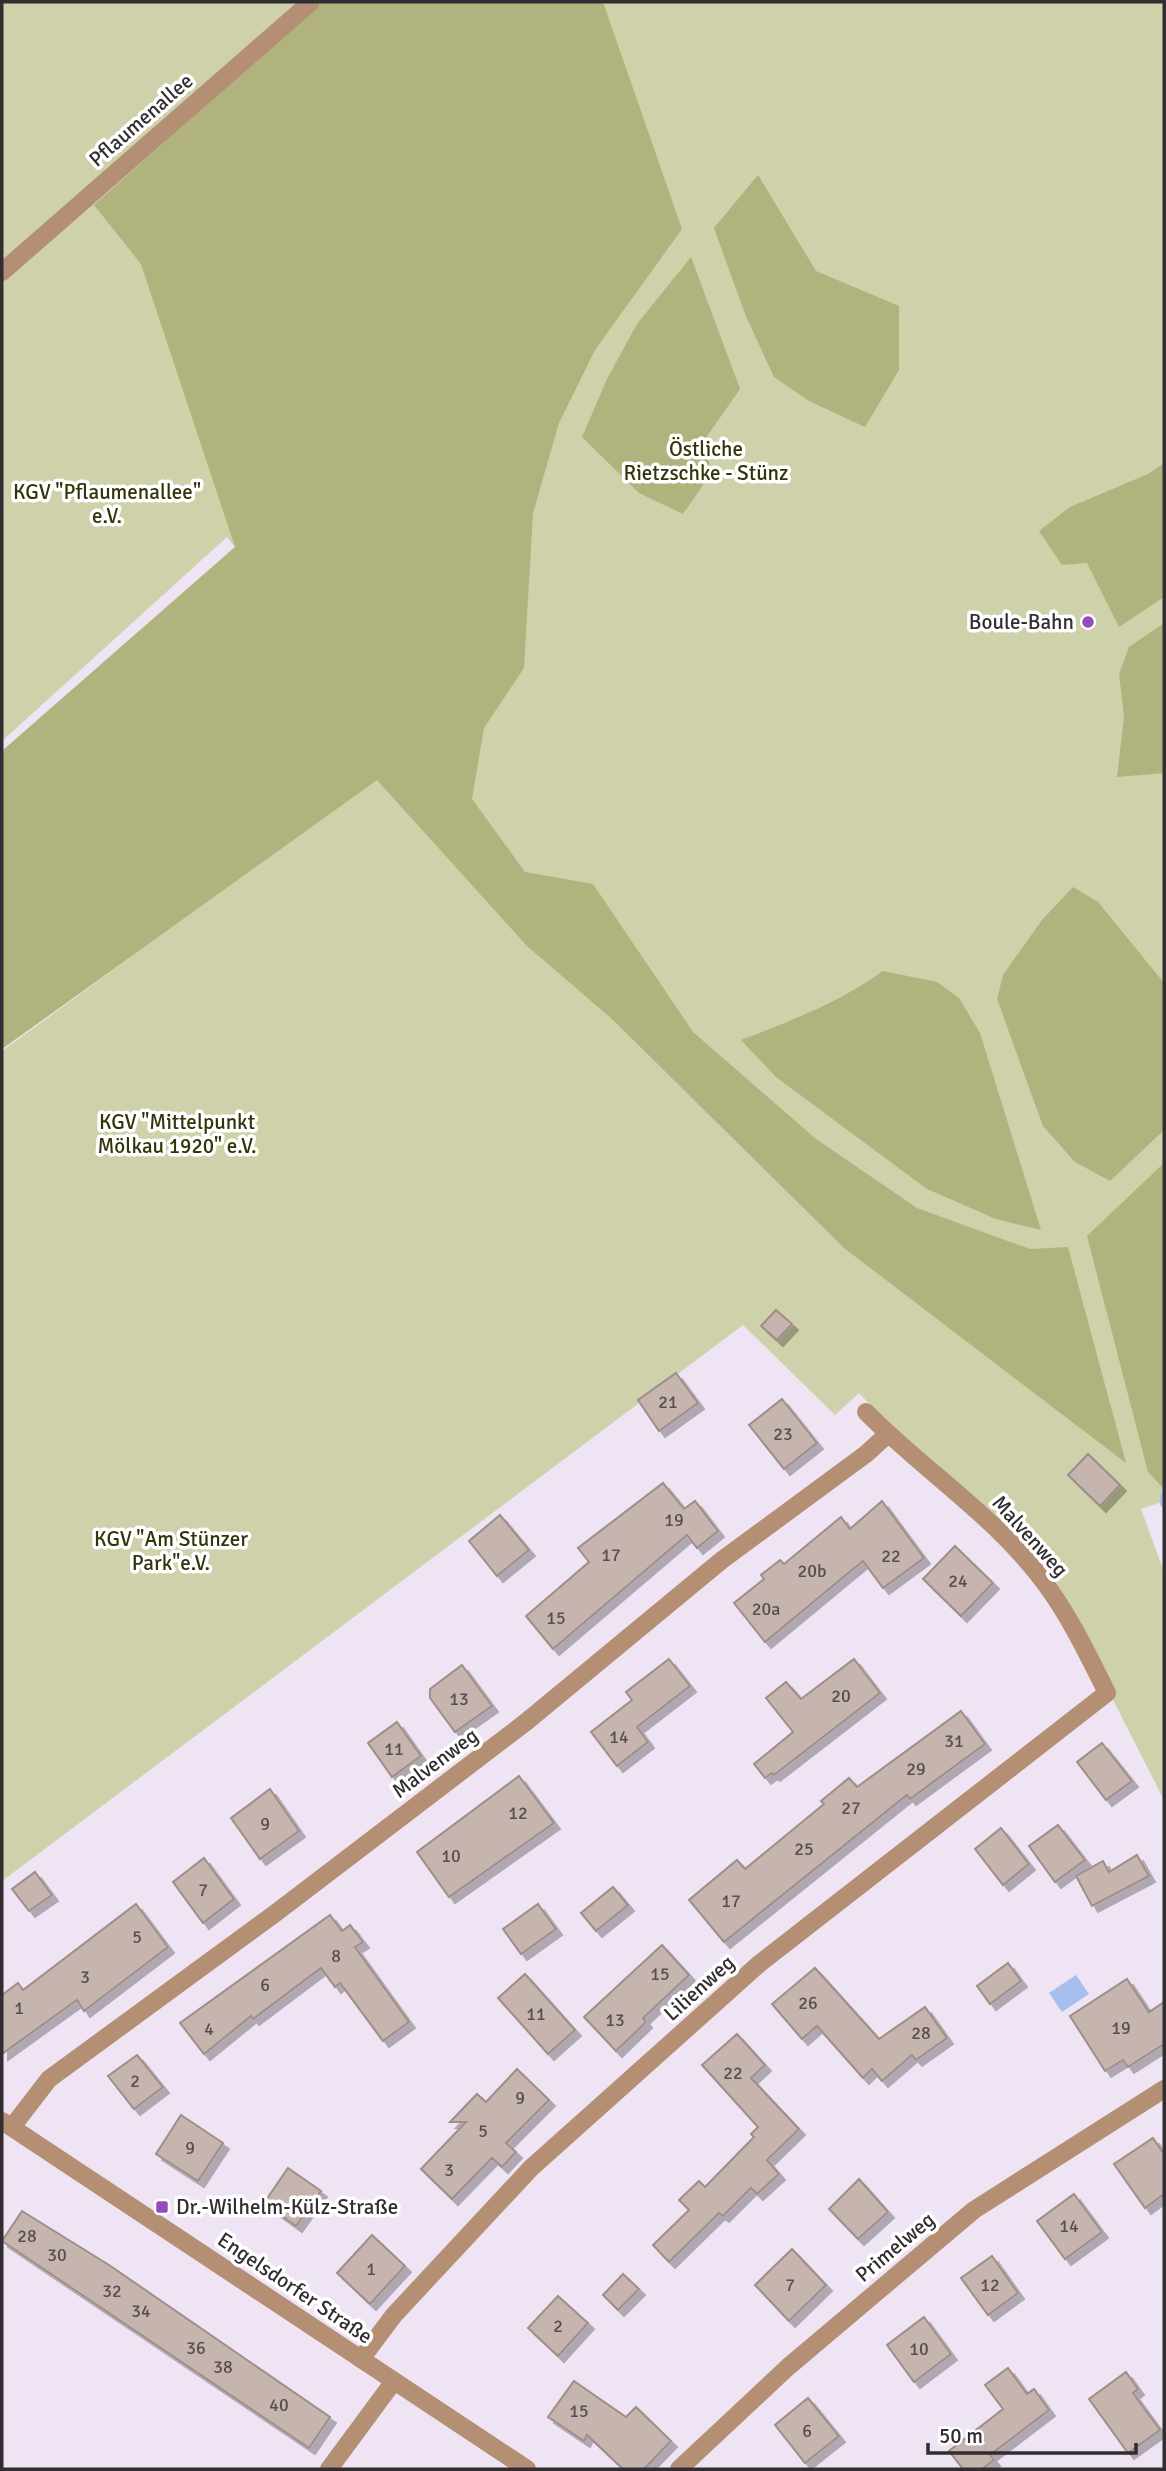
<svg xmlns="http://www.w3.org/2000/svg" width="1166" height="2471" font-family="Signika,sans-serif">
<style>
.green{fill:#ced1a9}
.forest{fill:#b0b37e}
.water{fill:#a6bfee}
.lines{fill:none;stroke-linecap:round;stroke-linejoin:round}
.stream{stroke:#a6bfee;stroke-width:8}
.building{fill:#c6b5ae;stroke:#9e8e87;stroke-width:2;filter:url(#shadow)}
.minor{stroke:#b48f73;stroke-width:18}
.poi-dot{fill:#944bbe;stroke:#fff;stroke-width:2.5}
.labels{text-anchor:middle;stroke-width:7;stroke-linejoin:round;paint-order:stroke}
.number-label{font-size:18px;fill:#564f51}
.street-label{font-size:21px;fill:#312d32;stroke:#fff}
.park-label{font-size:21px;fill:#333409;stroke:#fff}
.poi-label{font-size:21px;fill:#312d32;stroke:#fff;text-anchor:end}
</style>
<defs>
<filter id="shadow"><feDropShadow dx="6" dy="6" stdDeviation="0" flood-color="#0004"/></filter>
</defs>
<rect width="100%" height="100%" fill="#eee4f3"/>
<path class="green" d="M2 2H1164V1501L1141 1509 1164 1572V1800L1047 1570 985 1507 900 1435 859 1393 835 1415 743 1325 2 1881V1051L149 944 2 1049V751L235 547 227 537 2 741Z"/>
<g class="forest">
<path d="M322 2H603L682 229 595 350 559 423 533 513 524 668 484 728 472 799 525 872 593 884 693 1032 816 1139 917 1208 1030 1249 1068 1247 1126 1463 844 1248 612 1019 527 946 377 780 2 1049V751L235 547 141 264 94 205Z"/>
<path d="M758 175 816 271 899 306V370L865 427 809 401 774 377 745 314 714 228Z"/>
<path d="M691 257 740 389 703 442 712 472 683 514 639 493 582 437 607 379 637 324Z"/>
<path d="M1164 463V597L1119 627 1087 563 1062 565 1039 531 1070 507 1148 474Z"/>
<path d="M1164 623V773L1117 777 1124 717 1119 674 1129 647Z"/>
<path d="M1073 887 1098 902 1164 983V1130L1110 1181 1075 1162 1043 1126 997 999 1003 975 1042 920Z"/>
<path d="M883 971 937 982 959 998 980 1033 1041 1230 996 1219 927 1189 776 1077 741 1040C791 1021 840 1002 883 971Z"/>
<path d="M1164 1163V1489L1148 1472 1087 1236Z"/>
</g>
<path class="water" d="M1076 1975 1089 1994 1062 2012 1049 1993Z"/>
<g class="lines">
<path class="stream" d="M1164 1497V1503"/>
</g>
<g class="building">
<path d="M776 1310 792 1324 777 1340 761 1326Z"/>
<path d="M676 1373 698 1403 659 1431 638 1400Z"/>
<path d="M782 1399 817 1443 784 1469 749 1425Z"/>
<path d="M1088 1454 1120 1485 1100 1506 1068 1475Z"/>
<path d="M663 1483 684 1509 695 1501 718 1531 697 1548 687 1535 553 1649 526 1616 589 1562 578 1548Z"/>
<path d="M882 1501 924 1558 883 1588 863 1561 765 1642 734 1603 764 1579 761 1575 780 1560 784 1564 841 1517 850 1529Z"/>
<path d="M500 1515 529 1550 497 1576 469 1541Z"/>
<path d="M955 1546 993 1583 961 1616 923 1579Z"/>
<path d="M669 1659 690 1686 637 1727 648 1742 617 1766 591 1732 632 1700 626 1692Z"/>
<path d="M854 1659 880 1693 774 1775 772 1773 765 1778 754 1764 793 1732 766 1698 786 1682 801 1699Z"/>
<path d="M462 1665 492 1706 455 1732 430 1698V1689Z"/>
<path d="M961 1711 985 1744 910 1799 907 1795 724 1942 689 1900 737 1860 745 1869 824 1804 821 1801 849 1778 857 1787Z"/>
<path d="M397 1722 421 1756 392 1777 368 1743Z"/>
<path d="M1102 1743 1132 1781 1106 1800 1077 1762Z"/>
<path d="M519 1776 554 1823 449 1897 417 1852Z"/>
<path d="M270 1789 299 1831 260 1859 231 1818Z"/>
<path d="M1058 1825 1085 1860 1055 1882 1029 1846Z"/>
<path d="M1001 1828 1029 1864 1003 1885 975 1849Z"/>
<path d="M1137 1855 1149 1876 1092 1906 1076 1876 1103 1861 1109 1872Z"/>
<path d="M204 1858 234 1899 203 1923 173 1882Z"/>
<path d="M35 1872 52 1895 29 1911 12 1889Z"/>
<path d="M613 1887 628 1905 596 1931 581 1913Z"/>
<path d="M136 1904 168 1947 84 2011 77 2000 2 2054V1995L18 1983 23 1990Z"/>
<path d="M538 1904 556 1929 521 1954 503 1929Z"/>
<path d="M330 1915 342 1931 350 1925 363 1942 355 1947 409 2022 383 2041 340 1983 335 1987 321 1968 253 2019 251 2016 204 2054 180 2023Z"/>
<path d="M662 1945 689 1975 643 2018 646 2022 616 2051 584 2017Z"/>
<path d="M1008 1963 1021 1981 990 2004 977 1986Z"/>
<path d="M815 1968 879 2039 925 2007 947 2038 916 2060 912 2055 882 2081 872 2069 863 2078 817 2026 802 2039 772 2004Z"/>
<path d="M525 1974 575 2030 548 2054 498 1998Z"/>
<path d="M1127 1979 1149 2012 1164 2002V2044L1128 2067 1123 2060 1105 2071 1070 2016Z"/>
<path d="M737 2034 765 2065 751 2078 799 2129 767 2160 779 2174 757 2194 751 2188 723 2216 719 2213 669 2262 653 2245 689 2210 679 2200 699 2181 705 2187 754 2137 751 2134 758 2127 702 2065Z"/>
<path d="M137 2055 163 2087 134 2109 108 2076Z"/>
<path d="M517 2069 549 2100 506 2143 516 2152 502 2167 492 2158 452 2199 421 2169 466 2122H450L477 2094 486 2102Z"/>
<path d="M181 2115 223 2143 198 2181 156 2154Z"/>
<path d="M1153 2138 1164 2154V2194L1145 2208 1114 2164Z"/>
<path d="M288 2168 321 2191 296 2226 264 2203Z"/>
<path d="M859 2179 888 2212 858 2239 829 2209Z"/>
<path d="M1074 2194 1102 2232 1065 2259 1037 2221Z"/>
<path d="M22 2211 109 2265 330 2417 309 2448 2 2241Z"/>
<path d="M372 2235 405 2266 370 2304 337 2273Z"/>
<path d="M792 2249 826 2285 789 2321 755 2285Z"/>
<path d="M992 2256 1018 2293 988 2315 961 2278Z"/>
<path d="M623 2274 639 2289 618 2310 603 2295Z"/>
<path d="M558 2296 588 2323 558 2356 528 2328Z"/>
<path d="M924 2317 951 2354 914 2382 887 2345Z"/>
<path d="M1008 2368 1027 2394 1034 2389 1049 2410 990 2455 994 2460 982 2469H963L949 2451 1003 2409 985 2385Z"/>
<path d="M1126 2372 1138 2389 1133 2393 1160 2430 1128 2453 1089 2399Z"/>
<path d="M574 2381 626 2417 636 2407 671 2441 644 2469H623L587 2435 584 2441 548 2417Z"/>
<path d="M808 2398 839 2436 805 2463 775 2425Z"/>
</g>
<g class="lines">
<g class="minor">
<path d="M2 272 311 2"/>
<path d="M2 2121 527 2469"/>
<path d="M12 2127 49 2079 277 1912 526 1722 722 1560 866 1454 888 1434"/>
<path d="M361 2359 394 2315 531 2168 759 1964 1107 1693C1089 1657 1071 1619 1047 1586 998 1518 924 1471 866 1412"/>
<path d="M329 2469 394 2381"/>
<path d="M679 2469 788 2367 974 2210 1164 2089"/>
</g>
</g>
<g class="poi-dot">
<circle cx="1088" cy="622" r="7"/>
<rect x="155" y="2200" width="14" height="14" rx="3.5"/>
</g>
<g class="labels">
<g class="number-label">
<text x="668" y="1408">21</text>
<text x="783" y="1440">23</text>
<text x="674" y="1526">19</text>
<text x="611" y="1561">17</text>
<text x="891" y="1562">22</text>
<text x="812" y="1577">20b</text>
<text x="958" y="1587">24</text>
<text x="766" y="1615">20a</text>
<text x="556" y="1624">15</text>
<text x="841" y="1702">20</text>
<text x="459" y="1705">13</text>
<text x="619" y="1743">14</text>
<text x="954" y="1747">31</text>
<text x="394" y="1755">11</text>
<text x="916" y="1775">29</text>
<text x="851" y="1814">27</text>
<text x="518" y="1819">12</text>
<text x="265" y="1830">9</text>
<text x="804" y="1855">25</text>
<text x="451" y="1862">10</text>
<text x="203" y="1896">7</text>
<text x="731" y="1907">17</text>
<text x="137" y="1943">5</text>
<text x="336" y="1962">8</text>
<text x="660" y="1980">15</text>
<text x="85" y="1983">3</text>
<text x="265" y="1991">6</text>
<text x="808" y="2009">26</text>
<text x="19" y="2014">1</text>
<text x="536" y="2020">11</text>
<text x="615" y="2026">13</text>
<text x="1121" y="2034">19</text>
<text x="209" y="2035">4</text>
<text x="921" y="2039">28</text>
<text x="733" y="2079">22</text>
<text x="135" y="2087">2</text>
<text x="520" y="2104">9</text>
<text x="483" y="2137">5</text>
<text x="190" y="2154">9</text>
<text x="449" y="2176">3</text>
<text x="1069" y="2232">14</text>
<text x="27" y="2242">28</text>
<text x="57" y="2261">30</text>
<text x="371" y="2275">1</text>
<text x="790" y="2291">7</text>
<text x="990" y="2291">12</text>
<text x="112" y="2297">32</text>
<text x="141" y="2317">34</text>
<text x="558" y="2332">2</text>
<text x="196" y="2354">36</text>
<text x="919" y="2355">10</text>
<text x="223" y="2373">38</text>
<text x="279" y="2411">40</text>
<text x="579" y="2417">15</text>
<text x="807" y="2437">6</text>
</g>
<g class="street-label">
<text transform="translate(141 120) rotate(-41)" y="7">Pflaumenallee</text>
<text transform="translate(1030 1536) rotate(48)" y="7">Malvenweg</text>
<text transform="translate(435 1763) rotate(-37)" y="7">Malvenweg</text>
<text transform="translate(699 1988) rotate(-42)" y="7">Lilienweg</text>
<text transform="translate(895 2247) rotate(-40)" y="7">Primelweg</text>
<text transform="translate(295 2288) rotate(34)" y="7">Engelsdorfer Straße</text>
</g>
<g class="park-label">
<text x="706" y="456">Östliche<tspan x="706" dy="24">Rietzschke - Stünz</tspan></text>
<text x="107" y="499">KGV "Pflaumenallee"<tspan x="107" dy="24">e.V.</tspan></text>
<text x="177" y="1129">KGV "Mittelpunkt<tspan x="177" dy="24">Mölkau 1920" e.V.</tspan></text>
<text x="171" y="1546">KGV "Am Stünzer<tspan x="171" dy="24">Park"e.V.</tspan></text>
</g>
<g class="poi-label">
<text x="1074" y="629">Boule-Bahn</text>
<text x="176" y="2214" text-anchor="start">Dr.-Wilhelm-Külz-Straße</text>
</g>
</g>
<rect width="1166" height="2471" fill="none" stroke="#312d32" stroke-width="7"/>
<path d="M928 2443v10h208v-10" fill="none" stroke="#312d32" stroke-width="3.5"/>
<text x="939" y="2443" font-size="21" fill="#312d32" stroke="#ffffff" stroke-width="5" paint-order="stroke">50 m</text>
</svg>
